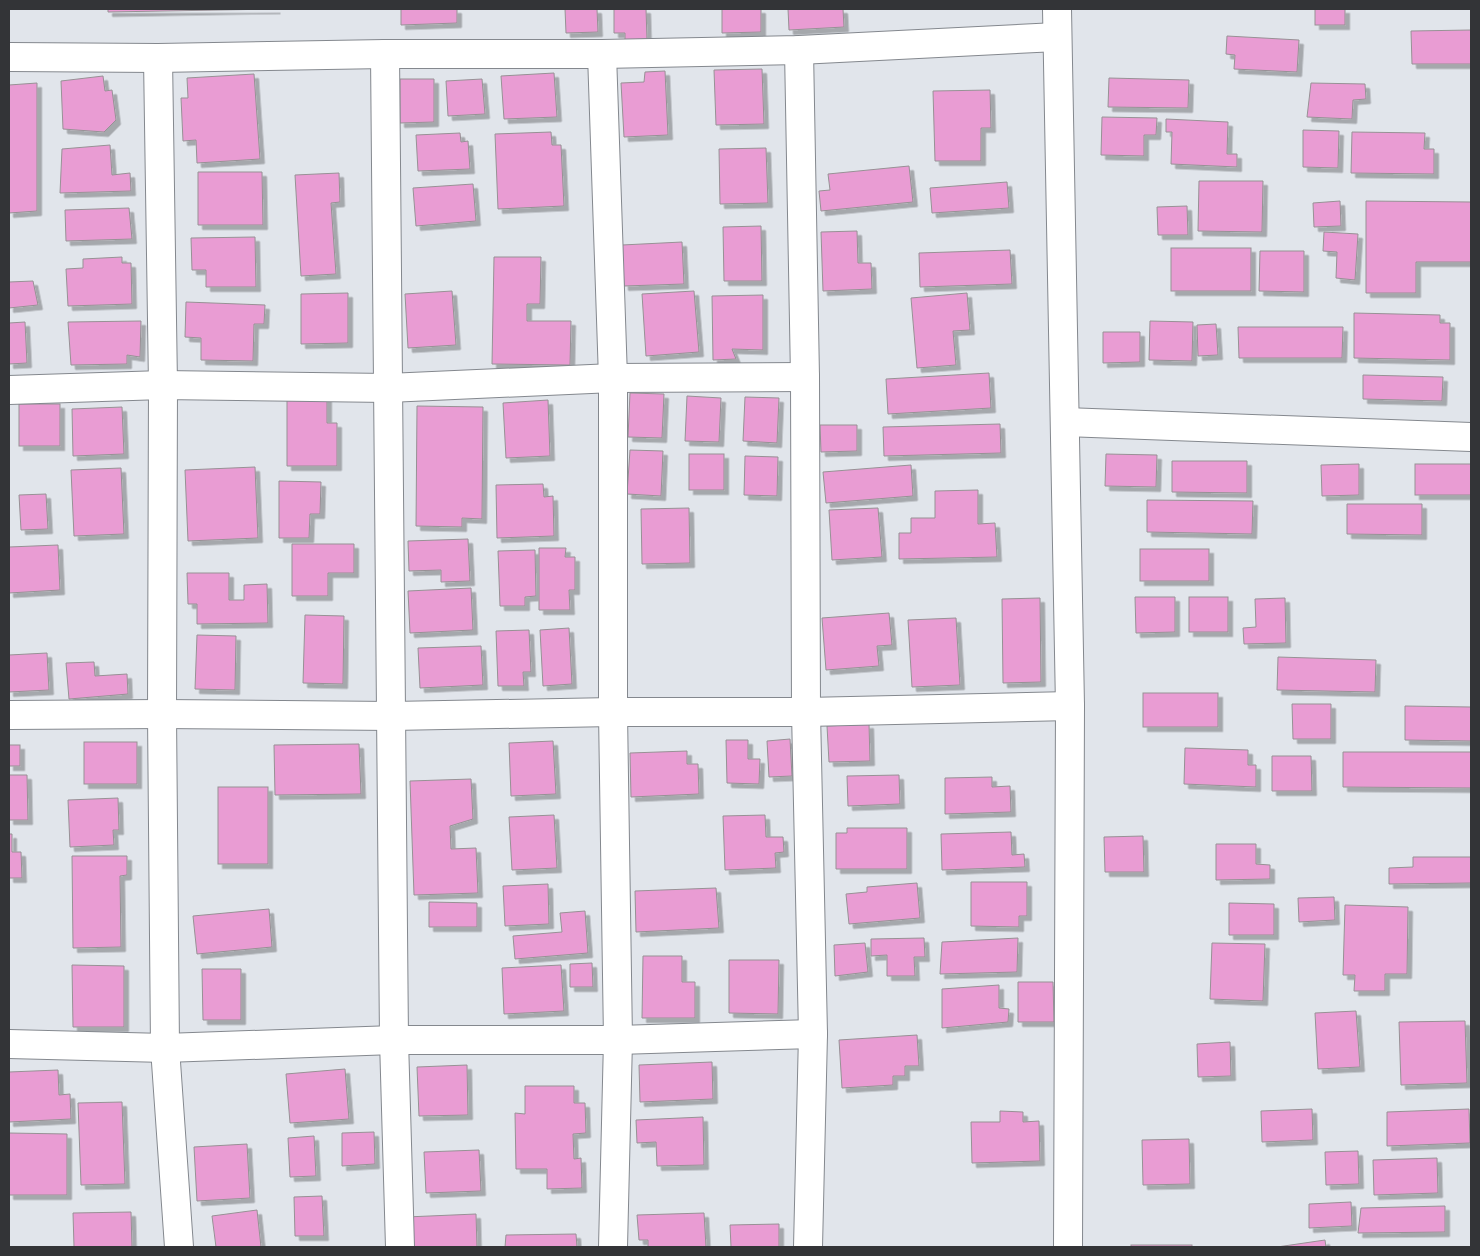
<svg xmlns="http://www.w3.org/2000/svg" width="1480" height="1256" font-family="'Public Sans',sans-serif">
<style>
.building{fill:#e99cd3;stroke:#979195;filter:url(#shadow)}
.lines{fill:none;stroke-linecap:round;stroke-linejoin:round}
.minor-casing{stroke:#84888e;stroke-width:30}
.minor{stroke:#fff;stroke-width:28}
</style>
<defs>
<filter id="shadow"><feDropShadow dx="4.5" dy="4.5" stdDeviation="0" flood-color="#0004"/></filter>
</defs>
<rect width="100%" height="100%" fill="#e1e5eb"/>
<g class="building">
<path d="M108 9H276L108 12Z"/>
<path d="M401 9H457V23L401 25Z"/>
<path d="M565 9H597L598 32 566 33Z"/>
<path d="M614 9H646L647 39 625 40V33H614Z"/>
<path d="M722 9H761V32L722 33Z"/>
<path d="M788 9H843L844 27 789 30Z"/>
<rect x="1315" y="9" width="30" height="16"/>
<path d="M1471 30V64H1412L1411 31Z"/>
<path d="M1227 36 1299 40 1297 72 1234 69 1235 55 1226 54Z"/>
<path d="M762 69 764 124 716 125 714 70Z"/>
<path d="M665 71 668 135 624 137 621 83 644 82 645 72Z"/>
<path d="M554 73 557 117 504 119 501 76Z"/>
<path d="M254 74 260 159 197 163 196 140 183 141 181 98H188L187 78Z"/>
<path d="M103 76 105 91 112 90 116 120 104 132 63 129 61 81Z"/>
<path d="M1109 78 1189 80 1188 108 1108 107Z"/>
<path d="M400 79H434V122L400 123Z"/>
<path d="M482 79 485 114 448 116 446 81Z"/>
<path d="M37 83V211L9 213V85Z"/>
<path d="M1311 83 1365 84 1366 99 1353 100 1352 119 1307 117Z"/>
<path d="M990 90 991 128H981V161H935L933 91Z"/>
<path d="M1102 117 1157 118 1156 135H1144V156L1101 155Z"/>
<path d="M1166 119 1228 122 1227 154H1237V167L1171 164 1172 132H1166Z"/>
<path d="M1303 130 1339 131 1338 168 1303 167Z"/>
<path d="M551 132 552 145H561L564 206 498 209 495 134Z"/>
<path d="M1352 132 1425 133 1424 149H1434V174L1351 173Z"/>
<path d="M460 133 461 142 468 141 470 169 418 171 416 135Z"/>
<path d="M110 145 112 175 130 173 131 191 60 193 62 149Z"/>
<path d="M766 148 768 203 720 204 719 149Z"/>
<path d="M909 166 913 202 821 211 819 191 830 190 828 174Z"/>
<path d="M198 172H262L263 225H198Z"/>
<path d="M339 173 340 202 331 203 336 274 301 276 295 175Z"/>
<path d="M1199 181H1263L1262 232 1198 231Z"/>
<path d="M1007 182 1009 208 932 213 930 188Z"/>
<path d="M473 184 476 221 416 226 413 188Z"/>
<path d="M1340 201 1341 226 1314 227 1313 203Z"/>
<path d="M1366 201 1471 202V262H1416V293H1366Z"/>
<path d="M1187 206 1188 235H1158L1157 207Z"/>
<path d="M129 208 132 239 66 241 65 210Z"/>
<path d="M761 226 762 281H724L723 227Z"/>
<path d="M857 231 858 263H871L872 289 823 291 821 232Z"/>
<path d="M1324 232 1358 234 1355 280 1336 278 1337 252 1323 251Z"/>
<path d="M255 237 256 287H206V270H192L191 238Z"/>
<path d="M682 242 684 284 624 286 622 245Z"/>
<rect x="1171" y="248" width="80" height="43"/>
<path d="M1010 250 1012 284 920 287 919 253Z"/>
<path d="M1260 251H1304V292L1259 291Z"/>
<path d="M122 257V263H131L132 304 68 306 66 269 83 268V259Z"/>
<path d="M494 257H541L540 304H527V321H571L570 365 492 364Z"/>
<path d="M33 281 38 305 9 308V282Z"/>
<path d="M452 291 456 345 408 348 405 294Z"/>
<path d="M694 291 699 352 646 356 642 294Z"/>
<path d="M348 293V343L301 344V294Z"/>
<path d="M967 293 970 330 953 331 956 365 917 368 911 298Z"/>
<path d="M763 295V350L732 349 736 359 713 360 712 296Z"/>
<path d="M186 302 265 305 264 324H254L253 361 201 360V338L185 337Z"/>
<path d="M1354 313 1440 315V323H1450V360L1354 358Z"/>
<path d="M141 321 140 357 127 355V364L71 365 68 322Z"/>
<path d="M1150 321 1193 322 1192 361 1149 360Z"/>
<path d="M25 322 27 363 9 364V323Z"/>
<path d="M1216 324 1218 355 1198 356 1197 325Z"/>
<path d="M1238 327H1343L1342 358H1239Z"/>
<path d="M1103 332H1140V362L1103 363Z"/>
<path d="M989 373 991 408 888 414 886 379Z"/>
<path d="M1363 375 1443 377 1442 401 1363 399Z"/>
<path d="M630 393 664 394 662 438 628 437Z"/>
<path d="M287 396H327V423H337V466H287Z"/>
<path d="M687 396 721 398 719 442 685 441Z"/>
<path d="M745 397 779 398 777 443 743 441Z"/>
<path d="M548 400 550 456 506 458 503 403Z"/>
<rect x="19" y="404" width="41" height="42"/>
<path d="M417 406 483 407 482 519 462 518V527L416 526Z"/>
<path d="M122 407 124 454 73 456 72 409Z"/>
<path d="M1000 424 1001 453 884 456 883 427Z"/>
<path d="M820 425H857V451L821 452Z"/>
<path d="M630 450 663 451 661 496 627 494Z"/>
<rect x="689" y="454" width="35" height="36"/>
<path d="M1106 454 1157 455 1156 487 1105 486Z"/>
<path d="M745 456 778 457 777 496 744 495Z"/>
<path d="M1172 461H1247V493L1172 492Z"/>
<path d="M1359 464V495L1322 496 1321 465Z"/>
<rect x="1415" y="464" width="56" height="31"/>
<path d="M911 465 913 496 826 503 823 472Z"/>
<path d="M255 467 258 538 188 541 185 470Z"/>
<path d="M121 468 124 534 74 536 71 470Z"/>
<path d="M279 481 321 482 320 514H310L309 538H279Z"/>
<path d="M543 484 544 497 553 496 554 536 497 538 496 485Z"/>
<path d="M978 490V524L995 523 997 557 899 559V533H911V518H935V491Z"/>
<path d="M46 494 48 529 21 530 19 495Z"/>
<path d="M1147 500 1253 501 1252 534 1147 532Z"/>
<path d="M1347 504H1422V535L1347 534Z"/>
<path d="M689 508 690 563 642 564 641 509Z"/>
<path d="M878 508 882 557 832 560 829 510Z"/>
<path d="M468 539 470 581 441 582V570L409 571 408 541Z"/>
<path d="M292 544H354V573H328V596H292Z"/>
<path d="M58 545 60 590 9 593V547Z"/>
<path d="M539 548H566L565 557H575V590H569L570 610H539Z"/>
<rect x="1140" y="549" width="69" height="32"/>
<path d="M535 550 536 596 525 597V606H500L498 551Z"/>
<path d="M187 573H229V600H244V585L267 584 268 623 197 624V604H188Z"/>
<path d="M471 588 473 630 410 633 408 591Z"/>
<path d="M1135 597H1175V632L1136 633Z"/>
<rect x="1189" y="597" width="39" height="35"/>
<path d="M1040 598 1041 682 1003 683 1002 599Z"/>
<path d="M1285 598 1286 643 1244 644 1243 628 1256 627 1255 599Z"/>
<path d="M889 613 892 645 877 646 879 666 826 670 822 618Z"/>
<path d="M305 615 344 616 343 684 303 683Z"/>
<path d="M956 618 960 685 912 687 908 620Z"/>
<path d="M569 628 572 684 543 686 540 630Z"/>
<path d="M529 630 531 672H523L524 686H498L496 631Z"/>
<path d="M197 635 236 636 235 690 195 689Z"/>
<path d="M481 646 483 685 420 688 418 648Z"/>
<path d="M47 653 49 690 9 692V655Z"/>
<path d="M1278 657 1376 660 1375 692 1277 690Z"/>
<path d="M94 662 95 676 127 674 128 694 69 699 66 663Z"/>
<rect x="1143" y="693" width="75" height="34"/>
<path d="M1292 704H1331V739H1293Z"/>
<path d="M1405 706 1471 707V741L1405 740Z"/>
<path d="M869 724 870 761 829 762 827 726Z"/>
<path d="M790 739 792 776 769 777 767 741Z"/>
<path d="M726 740H748V759H760L759 784 727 783Z"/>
<path d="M553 741 556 794 511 796 509 743Z"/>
<rect x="84" y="742" width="53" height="42"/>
<path d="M359 744 361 794 275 795 274 745Z"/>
<rect x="9" y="745" width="11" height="21"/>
<path d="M1185 748 1248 750V765H1256V787L1184 784Z"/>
<path d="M687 751V764H698L699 794 631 797 630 753Z"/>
<path d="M1343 752H1471V788L1343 787Z"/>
<path d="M1272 756H1311L1312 791H1272Z"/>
<path d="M9 775H27L28 820H9Z"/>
<path d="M899 775 900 804 848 806 847 776Z"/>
<path d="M992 777V787L1010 786 1011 812 945 814V778Z"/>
<path d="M471 779 473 819 450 826 451 849 476 848 478 893 414 895 410 781Z"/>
<rect x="218" y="787" width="50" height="77"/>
<path d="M118 798 119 830H113L114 845 70 847 68 800Z"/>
<path d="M554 815 557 868 512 870 509 817Z"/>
<path d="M765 815 766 837H783L784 852 775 853 776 868 725 870 723 816Z"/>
<path d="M847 828H907V869H836V833H847Z"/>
<path d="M1011 832 1012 855 1024 854 1025 867 942 870 941 834Z"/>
<path d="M9 834H12V852H21L22 878H9Z"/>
<path d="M1143 836 1144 872H1105L1104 837Z"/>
<path d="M1216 844H1256V864L1270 865V879L1216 880Z"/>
<path d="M72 856H127V875L120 876 121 947 73 948Z"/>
<path d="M1413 857H1471V883L1389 884V868L1413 867Z"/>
<path d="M971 882H1027V916H1019V927L971 926Z"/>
<path d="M917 883 920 918 849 924 846 894 867 892V887Z"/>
<path d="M548 884 549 924 505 926 503 886Z"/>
<path d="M716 888 719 928 636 932 635 891Z"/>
<path d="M1334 897 1335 920 1299 922 1298 898Z"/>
<path d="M429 902 477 903V927H429Z"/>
<path d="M1229 903 1274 904V935H1229Z"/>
<path d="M1345 905 1408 907 1407 974H1385V991H1354L1355 975H1343Z"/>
<path d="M269 909 272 947 197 954 193 916Z"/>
<path d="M585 911 588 953 515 959 513 936 562 932 560 913Z"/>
<path d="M924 938 925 957H914L915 976H887V955L871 956V939Z"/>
<path d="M1018 938 1017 972 940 974 942 942Z"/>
<path d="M865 943 868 972 835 976 834 945Z"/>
<path d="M1212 943 1265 944 1263 1001 1210 999Z"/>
<path d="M643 956H682V982H695V1018H642Z"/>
<path d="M729 960H779L778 1014 729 1013Z"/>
<path d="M592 963 593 987H570V964Z"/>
<path d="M72 965 124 966V1027H73Z"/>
<path d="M561 965 564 1011 504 1014 502 968Z"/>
<path d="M202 969H241V1020H203Z"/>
<path d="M1018 982H1053L1054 1022H1018Z"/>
<path d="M999 985V1008L1009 1009 1008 1022 942 1028V989Z"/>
<path d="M1356 1011 1360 1067 1318 1069 1315 1013Z"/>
<path d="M1465 1021 1467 1083 1401 1085 1399 1022Z"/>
<path d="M917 1035 919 1066H905V1076H893V1085L842 1088 839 1040Z"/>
<path d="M1230 1042 1231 1076 1198 1077 1197 1044Z"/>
<path d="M712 1062 713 1099 640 1102 639 1065Z"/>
<path d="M467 1065 468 1115 419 1116 417 1067Z"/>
<path d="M345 1069 349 1119 290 1123 286 1074Z"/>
<path d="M58 1070 59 1095 70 1094 71 1119 9 1122V1072Z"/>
<path d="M525 1086H574V1103H585L586 1133 573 1134 574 1159 581 1158 582 1188 547 1189V1169H516L515 1113 525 1114Z"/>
<path d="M122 1102 125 1184 81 1185 78 1103Z"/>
<path d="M1312 1109 1313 1140 1262 1142 1261 1111Z"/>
<path d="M1469 1109 1470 1143 1387 1146V1112Z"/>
<path d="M1000 1111 1023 1112V1122L1039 1121 1040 1161 972 1163 971 1122H1000Z"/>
<path d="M703 1117 704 1165 657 1166 656 1142 637 1143 636 1120Z"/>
<path d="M374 1132 375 1164 342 1166V1133Z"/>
<path d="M9 1133 67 1134V1195H9Z"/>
<path d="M314 1136 316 1176 290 1177 288 1138Z"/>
<path d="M1189 1139 1190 1184 1143 1185 1142 1140Z"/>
<path d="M247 1144 250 1198 197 1201 194 1147Z"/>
<path d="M479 1150 481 1191 426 1193 424 1152Z"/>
<path d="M1358 1151 1359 1184 1326 1185 1325 1152Z"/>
<path d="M1437 1158 1438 1193 1374 1195 1373 1160Z"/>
<path d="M322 1196 324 1236H295L294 1197Z"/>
<path d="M1351 1202 1352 1226 1309 1228V1204Z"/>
<path d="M1445 1206V1232L1358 1233 1361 1208Z"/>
<path d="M257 1210 261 1247H216L212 1216Z"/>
<path d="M131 1212 132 1247H74L73 1213Z"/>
<path d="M704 1213 706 1247H648V1240H639L637 1215Z"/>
<path d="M476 1214 477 1247H407L406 1217Z"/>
<path d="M779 1224V1247H731L730 1225Z"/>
<path d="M576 1234 577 1247H505L506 1235Z"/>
<path d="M1325 1240 1326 1247H1277Z"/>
<rect x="1131" y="1245" width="61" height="2"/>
</g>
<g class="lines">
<g class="minor-casing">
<g id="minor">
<path d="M1057 9 1070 706 1068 1247"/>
<path d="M799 50 805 377 806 712 813 1034 808 1247"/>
<path d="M385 54 394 1040 400 1247"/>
<path d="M602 54 613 378V712L618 1040 613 1247"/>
<path d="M9 57 158 58 385 54H602L799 50 1057 37"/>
<path d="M158 58 163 385 162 714 165 1048 179 1247"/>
<path d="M9 390 163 385 388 388 613 378 805 377"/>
<path d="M1065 422 1471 437"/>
<path d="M9 715 162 714 392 716 613 712H806L1070 706"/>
<path d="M9 1044 165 1048 394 1040H618L813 1034"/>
</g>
</g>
<use href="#minor" class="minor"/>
</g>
<rect width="1480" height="1256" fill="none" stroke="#333437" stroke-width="20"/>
</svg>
